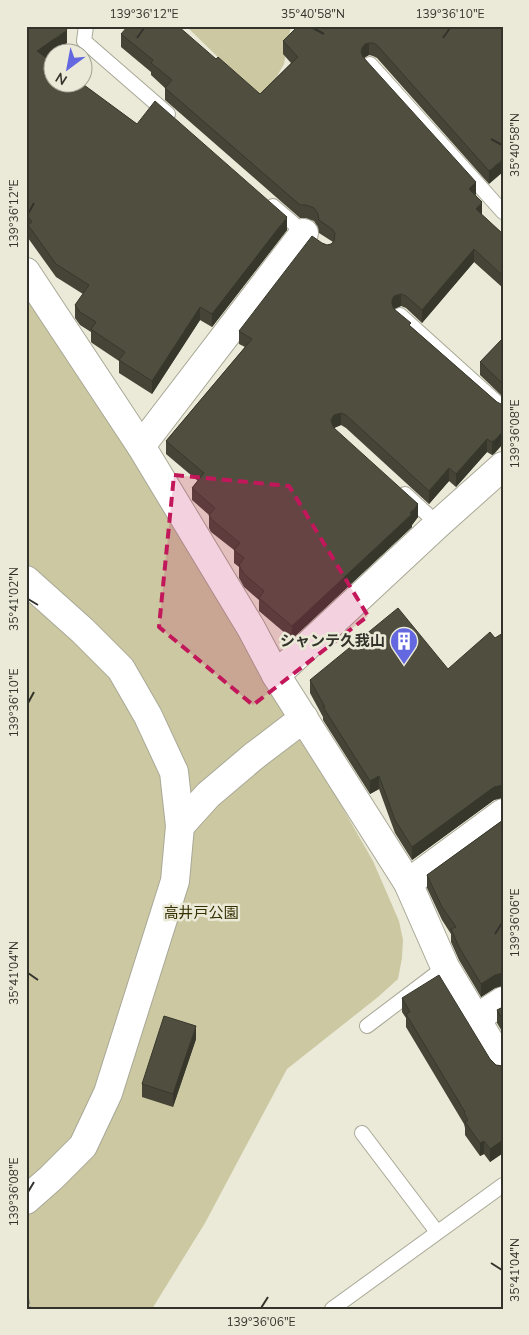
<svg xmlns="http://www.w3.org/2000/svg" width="529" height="1335" font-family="'Nunito Sans','Noto Sans JP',sans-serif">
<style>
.green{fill:#cbc8a2}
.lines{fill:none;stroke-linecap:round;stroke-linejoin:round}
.lane-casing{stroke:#a9a897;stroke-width:16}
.street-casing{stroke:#a9a897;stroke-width:30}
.path{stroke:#969689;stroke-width:3;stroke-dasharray:5 2.5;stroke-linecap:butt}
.lane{stroke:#fff;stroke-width:14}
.street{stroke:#fff;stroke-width:28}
.wall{fill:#454436}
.shaded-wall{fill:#38372c}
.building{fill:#504f3f;stroke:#38372c}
.marked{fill:#c2185b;fill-opacity:0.2;stroke:#c2185b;stroke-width:4;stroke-dasharray:10 6;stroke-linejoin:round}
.ticks{fill:none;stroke:#33332c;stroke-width:2}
.labels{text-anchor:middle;stroke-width:5;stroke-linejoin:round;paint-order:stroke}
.poi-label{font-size:15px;font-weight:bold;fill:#33332c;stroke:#ebead8;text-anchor:end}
.park-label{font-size:15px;fill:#353000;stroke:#ebead8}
.neatline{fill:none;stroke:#33332c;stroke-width:2}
.ticks-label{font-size:12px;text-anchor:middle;fill:#33332c}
</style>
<rect width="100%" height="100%" fill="#ebead8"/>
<g class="green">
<path d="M186 26H291L284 64 263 101Z"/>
<path d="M26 288 246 639 373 861 399 921 403 940 402 958 398 979 378 997 287 1069 205 1223 152 1309H26Z"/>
</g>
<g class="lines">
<g class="lane-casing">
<g id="lane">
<path d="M86 26 84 41 168 114"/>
<path d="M370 64 503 212"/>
<path d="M273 206 308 236"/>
<path d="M400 315 503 408"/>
<path d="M405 494 438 524"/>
<path d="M367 1026 445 967"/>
<path d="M362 1133 437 1232"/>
<path d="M332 1309 503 1185"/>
</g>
</g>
<g class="street-casing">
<g id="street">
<path d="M26 272 141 446 251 628 276 675 408 883 445 967 503 1064"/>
<path d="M141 446 304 233"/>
<path d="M26 580 83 631 121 669 148 716 174 772 180 826 175 881 108 1093 83 1146 51 1178 26 1200"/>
<path d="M276 675 438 524 503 466"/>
<path d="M180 826 208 795 254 756 304 718"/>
<path d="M408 883 503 813"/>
<path d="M475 1019 503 1001"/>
</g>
</g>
<path class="path" d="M26 1292 30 1309"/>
<use href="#lane" class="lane"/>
<use href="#street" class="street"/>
</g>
<g class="wall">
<path d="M26 26 67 43 46 58 137 124 287 230 212 327 200 320 152 394 119 373V361L92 343 91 342V332L80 325 75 318V305L83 294 56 277 28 238V229L26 227Z"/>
<path d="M503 26 489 184 377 58 373 56 369 55 364 58 476 195 482 215 503 234V288L474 262 422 323 406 308 401 306 394 309 411 327 497 402 495 453 492 455 487 452 456 487 449 481 429 504 346 428 341 425 334 428 418 517 412 525V527L292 639 259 611V600L244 587 239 578V567L234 563V550L211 532 209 528V515L192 500V488L198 481 166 454V441L245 347 239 344V331L322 243 327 245 331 244 333 242 319 233 318 227 314 221 306 218H300L165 100V88L151 75V72L121 47V34L216 59 260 94 291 63 283 54V41Z"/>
<path d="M503 338V397L480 375V362Z"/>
<path d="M503 633V798L494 800 412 860 395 833 379 789 370 794 323 720V717L310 693V680L448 669Z"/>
<path d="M503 820V986L495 988 481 997 459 960 451 942V934L442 920 427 888V875Z"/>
<path d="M402 998 490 1059 496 1065 503 1066V1153L490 1162 484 1154 480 1156 465 1135V1128L464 1124 406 1027V1018L402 1012Z"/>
<path d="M503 1007V1033L497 1023V1010Z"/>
<path d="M196 1039 173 1107 142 1097V1084Z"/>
</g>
<g class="shaded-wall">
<path d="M67 30V43L37 64V51Z"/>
<path d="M369 43V55L365 57 362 61 361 65 362 48 365 44Z"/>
<path d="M503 159V172L489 184V171Z"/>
<path d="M476 182V195L469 189Z"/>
<path d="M482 202V214L476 221V209Z"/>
<path d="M287 217V230L212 327V314Z"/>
<path d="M474 249V262L422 323V310Z"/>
<path d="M401 294V306L394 309 392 313V300L394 296Z"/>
<path d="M200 307V320L152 394V381Z"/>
<path d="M341 413V425L334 428 331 433V420L334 415Z"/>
<path d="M503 431V444L495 453 492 455V442Z"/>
<path d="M487 439V452L456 487V474Z"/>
<path d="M449 468V481L429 504V491Z"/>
<path d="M418 504V517L412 525V527L292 639V626L410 513Z"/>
<path d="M379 776V789L370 794V781Z"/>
<path d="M502 784V797L494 800 412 860V847L494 787Z"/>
<path d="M502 972V985L495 988 481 997V984L495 975Z"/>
<path d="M196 1026V1039L173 1107V1094Z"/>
<path d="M503 1140V1153L490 1162V1149Z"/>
<path d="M484 1141V1154L480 1156V1143Z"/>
</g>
<g class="building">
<path d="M26 26H64L67 30 37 51 52 62V82H80L137 124 155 101 287 217 212 314 200 307 152 381 119 360 125 352 92 330 91 329 96 322 80 312 75 305 89 285 56 264 28 225 32 222 26 214Z"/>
<path d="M128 26H178L216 59 218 57 260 94 298 57 283 41 298 26H503V159L489 171 377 45 373 43H369L365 44 362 48 361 52 363 57 476 182 469 189 482 202 476 209 503 234V276L474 249 422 310 406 296 401 294 394 296 392 300V304L394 309 411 323 409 325 497 402 501 404H503V431L495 440 492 442 487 439 456 474 449 468 429 491 346 415 341 413 334 415 331 420 332 424 334 428 418 504 410 513 412 514 292 626 259 598 264 591 244 574 239 565 244 558 234 550 240 543 211 519 209 515 215 508 192 488 204 473 166 441 252 339 239 331 312 236 322 243 327 245 331 244 334 241 335 233 332 229 319 220 318 214 314 208 306 205H300L165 88 172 80 151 63 153 60 121 34Z"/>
<path d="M503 338V384L480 362Z"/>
<path d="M398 608 448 669 490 632 495 638 503 633V785L494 787 412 847 395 820 379 776 370 781 323 707H325L310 680Z"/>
<path d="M503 820V973L495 975 481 984 459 947 451 929 456 927 442 907 427 875Z"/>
<path d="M439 975 490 1059 496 1065 503 1066V1140L490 1149 484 1141 480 1143 465 1122 468 1120 464 1113 465 1112 406 1014 410 1012 402 998Z"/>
<path d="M503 1007V1020L497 1010Z"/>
<path d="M164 1016 196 1026 173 1094 142 1084Z"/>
</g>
<path class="marked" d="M174 475 289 486 368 616 253 705 159 627Z"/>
<path class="ticks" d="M313 28 324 34M137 38 144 28M443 38 450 28M491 139 502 145M28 214 34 203M495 445 502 434M28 599 38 605M28 703 34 692M495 934 502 923M28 973 38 980M28 1192 34 1182M491 1263 502 1270M261 1308 268 1297"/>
<defs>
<g id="building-pin" transform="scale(1.4375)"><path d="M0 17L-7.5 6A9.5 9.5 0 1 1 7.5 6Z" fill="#6367e0" stroke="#ebead8"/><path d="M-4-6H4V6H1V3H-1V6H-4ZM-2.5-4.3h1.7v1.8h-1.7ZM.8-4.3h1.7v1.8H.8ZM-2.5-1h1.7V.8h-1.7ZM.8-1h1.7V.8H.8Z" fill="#fff"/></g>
</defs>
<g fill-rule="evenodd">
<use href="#building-pin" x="404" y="641"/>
</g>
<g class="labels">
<g class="poi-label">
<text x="385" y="646">シャンテ久我山</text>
</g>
<g class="park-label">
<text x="201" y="918">高井戸公園</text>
</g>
</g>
<rect width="529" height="1335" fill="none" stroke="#ebead8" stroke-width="55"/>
<g transform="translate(68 68) rotate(212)"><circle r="24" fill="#ebead8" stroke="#a1a193"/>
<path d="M0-4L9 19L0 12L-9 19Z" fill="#6367e0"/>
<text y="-8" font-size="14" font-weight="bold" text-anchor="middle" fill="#33332c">N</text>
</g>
<rect x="28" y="28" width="474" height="1280" class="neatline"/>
<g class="ticks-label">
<text x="144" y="18">139°36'12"E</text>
<text x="313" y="18">35°40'58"N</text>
<text x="450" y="18">139°36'10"E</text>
<text transform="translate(515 145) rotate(-90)" y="4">35°40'58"N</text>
<text transform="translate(14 214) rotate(-90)" y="4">139°36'12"E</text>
<text transform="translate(515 434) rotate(-90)" y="4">139°36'08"E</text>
<text transform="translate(14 599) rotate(-90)" y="4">35°41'02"N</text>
<text transform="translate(14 703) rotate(-90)" y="4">139°36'10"E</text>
<text transform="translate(515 923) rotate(-90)" y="4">139°36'06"E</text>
<text transform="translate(14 973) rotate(-90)" y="4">35°41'04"N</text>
<text transform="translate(14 1192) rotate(-90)" y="4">139°36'08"E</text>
<text transform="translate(515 1270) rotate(-90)" y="4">35°41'04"N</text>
<text x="261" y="1326">139°36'06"E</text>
</g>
</svg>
